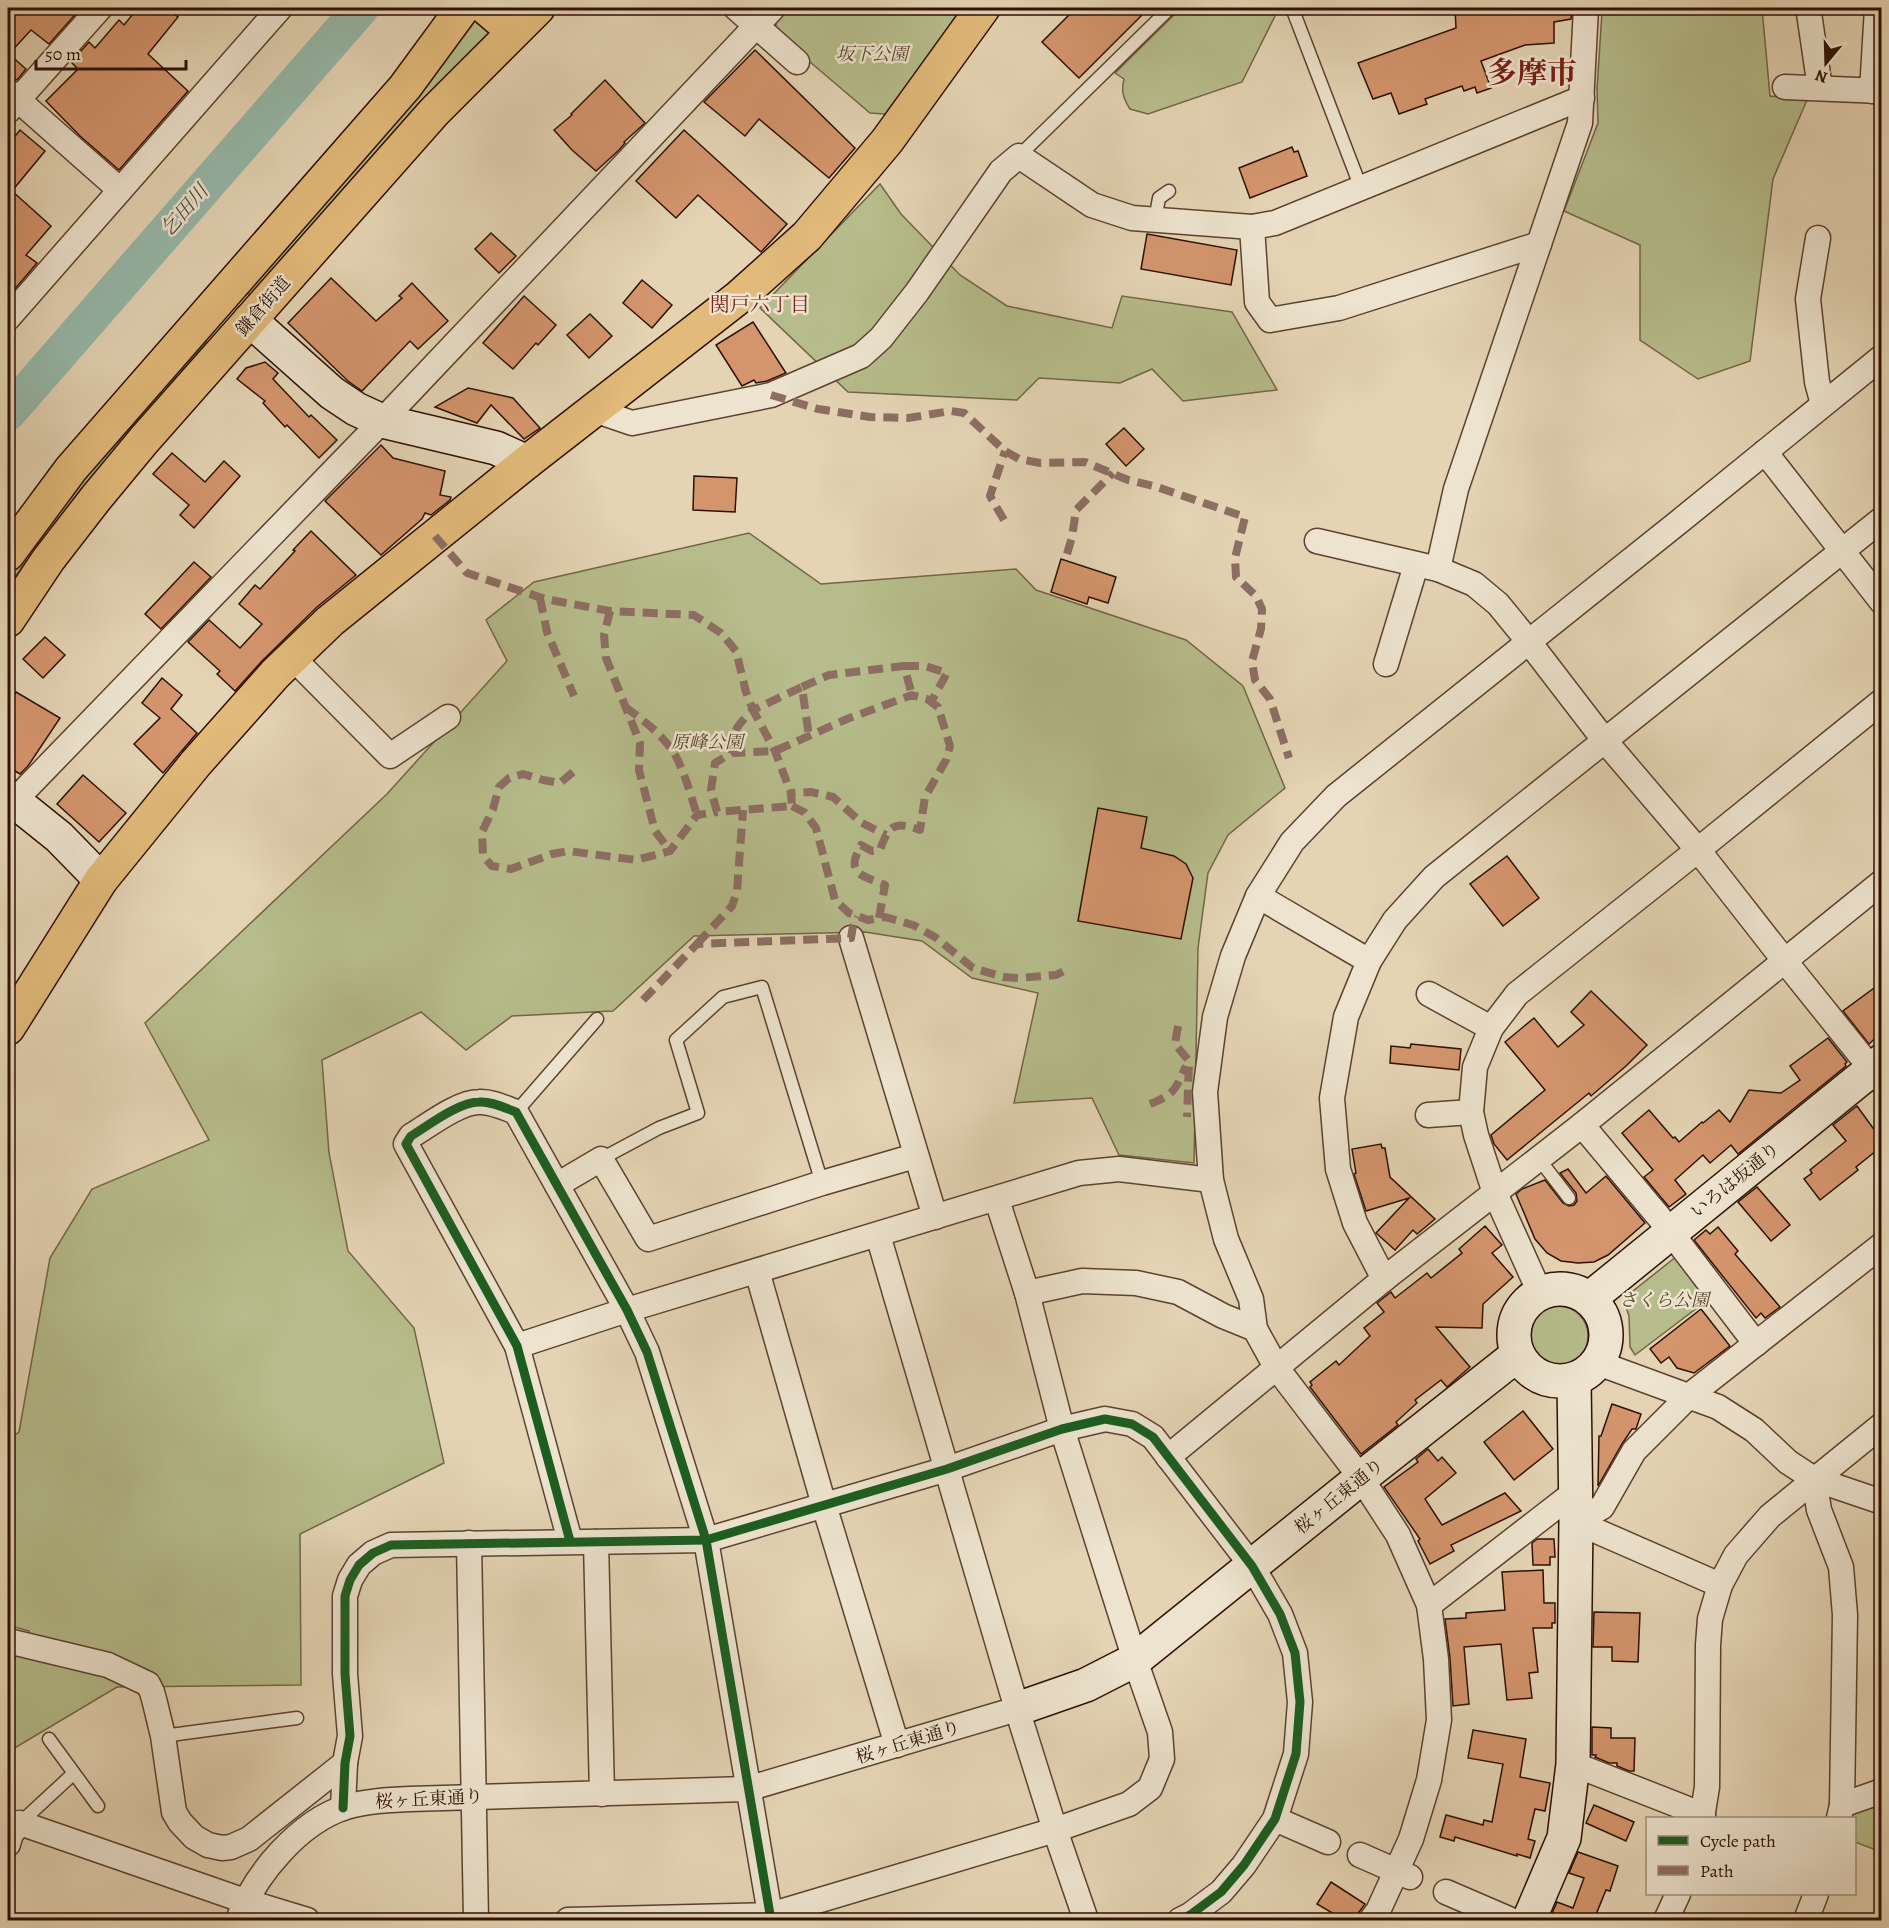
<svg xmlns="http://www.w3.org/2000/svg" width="1889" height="1928" font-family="Alegreya,'Noto Serif JP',serif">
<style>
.green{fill:#b6bc8b;stroke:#726647;stroke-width:1.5}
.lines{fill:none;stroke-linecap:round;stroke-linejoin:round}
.river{stroke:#96b8a9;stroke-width:36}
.building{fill:#d4956d;stroke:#2e1103;stroke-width:1.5}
.lane-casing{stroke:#5c422f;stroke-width:15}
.street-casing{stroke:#5c422f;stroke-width:27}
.secondary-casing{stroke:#2e1103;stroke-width:36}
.primary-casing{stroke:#2e1103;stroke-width:36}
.lane{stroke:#ede3ce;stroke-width:12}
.street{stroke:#ede3ce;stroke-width:24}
.secondary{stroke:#ede3ce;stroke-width:33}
.primary{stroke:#e2ba7a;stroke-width:33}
.quiet{stroke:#8d6e63;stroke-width:8;stroke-dasharray:15 8;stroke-linecap:butt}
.cycleway-casing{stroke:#ede3ce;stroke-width:13}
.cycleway{stroke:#1b5e20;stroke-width:9}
.labels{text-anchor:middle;stroke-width:5;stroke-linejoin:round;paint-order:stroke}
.park-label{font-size:18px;font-style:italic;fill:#57442c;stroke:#ede3ce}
.street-label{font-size:18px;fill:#2e1103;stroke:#ede3ce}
.water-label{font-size:20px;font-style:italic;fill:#524b3d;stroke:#ede3ce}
.neighbourhood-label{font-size:20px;fill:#7a1f14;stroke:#ede3ce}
.town-label{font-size:30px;font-weight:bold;fill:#7a1f14;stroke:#ede3ce}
</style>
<rect width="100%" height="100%" fill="#e4d4b4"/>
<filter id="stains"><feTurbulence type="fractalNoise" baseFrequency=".00333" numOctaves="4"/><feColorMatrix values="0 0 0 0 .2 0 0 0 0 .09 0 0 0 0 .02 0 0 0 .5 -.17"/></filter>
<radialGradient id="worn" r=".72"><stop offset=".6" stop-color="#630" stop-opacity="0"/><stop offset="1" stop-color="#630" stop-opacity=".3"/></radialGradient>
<g class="green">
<path d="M786 8H964L885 114 870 113 776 33V17Z"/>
<path d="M1181 8H1272L1275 16 1242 82 1148 114 1130 109C1123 98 1121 91 1124 79L1115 73Z"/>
<path d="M1762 8 1770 96 1807 100 1773 179 1750 361 1698 379 1640 340V245L1564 211 1598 123 1597 89 1602 12Z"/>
<path d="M481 18 489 23V34L418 104 251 294H245L472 20Z"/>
<path d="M880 184 901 214 960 275 1007 306 1112 328 1122 296 1232 312 1277 390 1183 401 1152 369 1120 383 1039 378 1017 400 848 392 760 308Z"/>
<path d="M206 338V343L81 489 8 586V573L74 481Z"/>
<path d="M749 533 821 584 1016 569 1036 590 1186 640 1243 686 1285 788 1228 835 1208 873 1198 948 1194 1163 1119 1155 1092 1098 1014 1103 1038 993 972 978 922 941 865 932 694 936 613 1011 512 1016 466 1050 421 1012 322 1060 329 1153 348 1251 414 1328 444 1463 300 1534 301 1685 117 1687 8 1752V1671L29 1631 8 1625V1440L19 1432 50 1258 92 1189 209 1140 145 1023 387 794 507 661 486 620 534 582Z"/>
<path d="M1677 1256 1710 1298 1635 1355 1630 1347 1629 1316 1625 1304 1628 1295Z"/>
<circle cx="1558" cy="1336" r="30"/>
<path d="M1881 1800V1852L1855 1842 1854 1818H1849L1851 1811Z"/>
</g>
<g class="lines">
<path class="river" d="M8 413 361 8"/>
</g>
<g class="building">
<path d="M8 8H81L49 44 31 30 9 54 26 69 17 80 8 77Z"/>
<path d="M138 8H166L178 17 148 54 188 91 119 170 80 136 46 101 78 69 71 62 89 42 95 48 119 20 124 25Z"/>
<path d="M1076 8H1149L1079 78 1042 42Z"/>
<path d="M1455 8H1572L1571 19 1554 22V43L1525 45 1481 61 1491 88 1477 93 1475 87 1464 91 1462 86 1425 99 1427 104 1399 114 1391 93 1373 99 1358 63 1456 28Z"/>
<path d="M755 50 855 148 829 178 759 119 745 136 704 102Z"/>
<path d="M605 80 645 123 624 142 625 143 619 150 596 171 572 150 554 130 572 115 571 114Z"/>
<path d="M20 130 45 151 12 191 51 226 26 255 37 263 8 297V145Z"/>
<path d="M684 130 787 224 761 252 698 195 676 218 636 181Z"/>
<path d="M1292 147 1294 152 1298 151 1307 176 1250 198 1239 168Z"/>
<path d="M491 233 516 256 499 273 475 249Z"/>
<path d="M1147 234 1237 250 1231 285 1141 269Z"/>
<path d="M331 278 376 321 402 298 399 296 412 283 448 321 418 349 410 341 362 391 348 381 288 323Z"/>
<path d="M642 280 672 305 652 328 623 303Z"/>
<path d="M524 296 556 325 538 345 536 343 513 369 483 343Z"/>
<path d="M590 314 612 336 589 358 567 335Z"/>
<path d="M753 322 786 373 767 381 756 383 754 380 742 386 716 345Z"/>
<path d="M265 362 278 373 273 379 309 417 311 415 337 440 319 458 287 425 285 427 263 403 265 401 237 379 246 368Z"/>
<path d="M468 388 513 398 540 428 524 439 491 405 477 423 435 407Z"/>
<path d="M1124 428 1144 449 1126 466 1106 444Z"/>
<path d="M381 445 393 458 445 471 440 495 451 497 450 500 431 515 425 513 422 519 381 555 325 501Z"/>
<path d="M172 453 205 482 224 461 240 476 194 528 180 515 189 505 153 474Z"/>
<path d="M694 476 737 478 735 512 693 510Z"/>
<path d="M311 531 356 575 317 607 262 661 235 691 217 674 220 671 188 642 209 620 240 648 262 624 239 604 255 585 260 589 295 551 293 550Z"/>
<path d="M1061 559 1116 577 1108 603 1089 597 1087 604 1051 592Z"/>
<path d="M194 562 211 577 161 629 145 614Z"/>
<path d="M45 637 65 655 43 678 23 659Z"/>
<path d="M162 678 182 695 171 709 197 733 163 773 134 744 160 718 142 703Z"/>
<path d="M16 692 60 718 28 766 20 774 8 767V706Z"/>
<path d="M83 775 126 813 99 842 57 804Z"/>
<path d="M1098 808 1147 817 1141 848 1174 856 1186 864 1193 878 1181 939 1078 921Z"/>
<path d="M1507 856 1539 898 1503 926 1470 884Z"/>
<path d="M1881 983V1033L1869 1044 1843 1011Z"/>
<path d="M1591 991 1647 1045 1626 1066 1591 1096 1589 1093 1507 1160 1494 1144 1491 1135 1545 1090 1505 1042 1534 1018 1558 1047 1584 1025 1571 1012Z"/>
<path d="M1828 1038 1847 1062 1845 1064 1846 1066 1738 1154 1731 1145 1710 1163 1703 1155 1675 1180 1686 1194 1669 1207 1644 1177 1653 1170 1622 1133 1649 1110 1673 1138 1675 1137 1679 1142 1702 1122 1703 1123 1719 1110 1730 1122 1749 1090 1781 1093 1800 1080 1790 1066Z"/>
<path d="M1411 1044 1461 1049 1459 1070 1390 1063 1391 1046 1410 1048Z"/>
<path d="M1857 1106 1881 1139V1147L1856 1167 1858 1170 1820 1200 1804 1179 1812 1173 1810 1170 1846 1141 1833 1125Z"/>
<path d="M1381 1144 1382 1148H1385L1390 1177 1435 1219 1417 1234 1413 1230 1395 1250 1376 1233 1409 1198 1366 1211 1354 1174 1356 1173 1352 1149Z"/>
<path d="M1568 1169 1586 1193 1606 1176 1645 1223 1608 1255 1594 1262 1578 1263 1561 1261 1547 1253 1535 1239 1516 1194 1522 1189 1545 1180 1563 1203 1569 1206 1574 1205 1577 1201 1576 1193 1560 1173Z"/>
<path d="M1757 1187 1790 1225 1771 1241 1738 1202Z"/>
<path d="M1485 1226 1502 1245 1492 1253 1513 1277 1483 1304 1482 1328 1436 1327 1470 1367 1447 1387 1441 1380 1415 1400 1417 1403 1396 1422 1398 1425 1361 1454 1310 1387 1312 1385 1310 1382 1336 1361 1339 1365 1370 1336 1364 1328 1384 1312 1377 1303 1391 1292 1395 1298 1427 1273 1431 1278 1462 1253 1459 1249Z"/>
<path d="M1718 1227 1738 1251 1735 1254 1780 1307 1765 1318 1761 1313 1756 1318 1694 1240 1706 1230 1710 1234Z"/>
<path d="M1701 1309 1730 1346 1694 1373 1677 1368 1669 1357 1661 1363 1650 1349Z"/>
<path d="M1612 1404 1641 1414 1636 1429H1632L1622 1444 1598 1486 1599 1436H1601Z"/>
<path d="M1523 1411 1553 1449 1514 1480 1484 1442Z"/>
<path d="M1428 1449 1438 1461 1442 1457 1456 1473 1425 1499 1442 1525 1505 1493 1521 1511 1451 1545 1454 1551 1430 1564 1418 1541 1420 1539 1384 1487 1418 1462 1416 1459Z"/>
<path d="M1537 1539H1554L1555 1557H1550V1565H1533L1532 1543Z"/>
<path d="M1543 1570 1544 1603H1555V1623H1552V1628H1533L1538 1672 1529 1673 1532 1698 1507 1700 1501 1644 1464 1647 1469 1704 1453 1706 1450 1658 1445 1619 1466 1618V1613L1505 1610 1502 1572Z"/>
<path d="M1594 1612 1640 1613 1638 1662 1612 1661V1647H1593Z"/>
<path d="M1592 1727 1611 1728V1738H1635L1634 1771H1629L1617 1766V1763H1609L1595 1757 1596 1755H1592Z"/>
<path d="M1473 1730 1526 1739 1520 1777 1550 1783 1545 1811 1535 1809 1528 1839 1535 1841 1530 1858 1517 1854V1856L1455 1837 1454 1841 1440 1837 1446 1815 1483 1825 1484 1820 1492 1822 1503 1764 1468 1758Z"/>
<path d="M1594 1805 1634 1822 1626 1841 1586 1823Z"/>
<path d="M1578 1852 1618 1866 1610 1891 1606 1890 1595 1917 1601 1920H1549L1557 1902 1573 1908 1584 1878 1569 1873Z"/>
<path d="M1331 1882 1365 1904 1359 1912 1357 1920H1344L1317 1904Z"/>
</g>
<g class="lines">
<g class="lane-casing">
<g id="lane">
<path d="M1296 8 1294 13 1361 188"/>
<path d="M1019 156 1170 8"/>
<path d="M1155 220 1159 198 1169 191"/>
<path d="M516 1112 597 1019"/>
<path d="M601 1159 659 1128 698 1113 676 1040 723 997 762 987 822 1183"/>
<path d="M1539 1159 1569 1198"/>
<path d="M163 1736 297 1718"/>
<path d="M49 1739 98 1806"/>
<path d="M20 1823 73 1774"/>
</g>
</g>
<g class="street-casing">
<g id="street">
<path d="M736 8 797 62"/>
<path d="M1809 13 1820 88"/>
<path d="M1785 87 1882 91"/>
<path d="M8 91 120 190"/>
<path d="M1872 91 1877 8"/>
<path d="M8 111 100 8"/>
<path d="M1252 227 1257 302 1270 320 1339 308 1539 244"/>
<path d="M1818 238 1808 299 1817 382 1823 404"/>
<path d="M8 318 280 8"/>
<path d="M594 410 632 423 771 395 861 356 881 338 917 292 1001 171 1019 156 1092 205 1132 218 1252 227 1275 223 1582 98"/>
<path d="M1765 452 1882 602"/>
<path d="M1317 541 1438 569 1474 584 1498 604 1529 642 1605 741 1698 850 1784 960 1882 1082"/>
<path d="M1438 569 1456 489 1580 123 1586 8"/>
<path d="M292 657 390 756 448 717"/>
<path d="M1386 664 1416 565"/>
<path d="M15 800 382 421 773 8"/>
<path d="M1258 896 1369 961"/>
<path d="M851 938 935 1217"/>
<path d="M1429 994 1491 1028"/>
<path d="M1428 1115 1471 1112"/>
<path d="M1582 1125 1659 1217 1756 1344"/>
<path d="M557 1185 601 1159 648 1239 822 1183 915 1156"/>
<path d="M878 1235 1017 1709 1055 1830 1086 1920"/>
<path d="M757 1271 824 1505 897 1745"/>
<path d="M1384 1279 1355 1223 1338 1169 1332 1098 1346 1017 1369 961 1395 920 1434 877 1882 519"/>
<path d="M1027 1293 1082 1281 1136 1283 1178 1292 1223 1316 1255 1329 1276 1367 1361 1478 1398 1535 1429 1605 1436 1659 1439 1720 1429 1780 1411 1839 1378 1911 1371 1920"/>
<path d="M1540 1293 1495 1193 1476 1135 1471 1112 1475 1067 1491 1028 1517 994 1698 850 1882 701"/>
<path d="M1255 1329 1251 1299 1226 1239 1211 1180 1205 1092 1215 1017 1233 956 1258 896 1292 842 1336 796 1680 521 1882 357"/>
<path d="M517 1346 627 1310 1079 1173 1119 1169 1211 1180"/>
<path d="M1598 1363 1718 1407 1754 1430 1788 1462 1814 1479 1882 1502"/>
<path d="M1168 1457 1384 1279 1582 1125 1882 882"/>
<path d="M1814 1479 1819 1510 1841 1567 1845 1615 1842 1805 1839 1818"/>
<path d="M1576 1522 1602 1507 1634 1451 1689 1396 1882 1245"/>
<path d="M1576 1522 1720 1585"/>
<path d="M570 1541 517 1346 406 1144 411 1136C429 1125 459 1102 479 1102 491 1101 505 1108 516 1112L627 1310 647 1352 706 1540 771 1920"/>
<path d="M596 1542 602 1794"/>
<path d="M469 1543 476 1920"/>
<path d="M1429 1605 1575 1492"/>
<path d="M8 1641 108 1665 148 1684 152 1692 155 1703 163 1736 174 1812 180 1822 194 1837 208 1845 222 1848 231 1847 249 1839 345 1763"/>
<path d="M1573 1764 1703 1815"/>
<path d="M1842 1805 1882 1791"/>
<path d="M343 1808 345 1763 350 1736 345 1674V1596L350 1580 359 1565 373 1553 391 1545 706 1540 947 1469 1062 1429 1105 1419 1132 1424 1153 1437 1252 1566 1280 1614 1295 1653 1300 1702 1296 1754 1275 1819 1244 1865 1221 1892 1190 1915 1180 1920"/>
<path d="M1702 1818 1707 1787 1708 1645 1710 1619 1720 1585 1736 1555 1770 1516 1882 1425"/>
<path d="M1275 1819 1328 1842"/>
<path d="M8 1844 11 1834 20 1823 245 1901 307 1920"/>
<path d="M1360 1855 1410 1877"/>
<path d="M1446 1892 1511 1920"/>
<path d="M238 1920C254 1875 299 1822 346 1807 367 1801 388 1800 410 1799L747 1789 1017 1709"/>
<path d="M568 1920 770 1915 1055 1830 1129 1804 1150 1788 1162 1759 1160 1732 1135 1660 1062 1429 1027 1293 997 1200"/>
<path d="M1666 1920 1678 1894"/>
<path d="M1806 1920 1816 1894"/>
</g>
</g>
<g class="secondary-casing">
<g id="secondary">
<path d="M250 320 332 393 356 409 382 421 496 448 527 462"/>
<path d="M8 796 59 837 101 880"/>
<circle cx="1560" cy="1335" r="46"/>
<path d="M1589 1299 1882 1061"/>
<path d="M1017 1709 1086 1685 1135 1660 1361 1478 1517 1355"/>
<path d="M1529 1920 1564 1838 1573 1764 1576 1522 1574 1380"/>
</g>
</g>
<g class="primary-casing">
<g id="primary">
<path d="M486 8 513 31"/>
<path d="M8 554 71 469 405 87 463 8"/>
<path d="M8 620 48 560 96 498 144 440 434 112 538 8"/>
<path d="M8 1028 101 880 196 763 275 674 330 621 527 462 739 297 807 236 887 141 983 8"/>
</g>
</g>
<use href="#lane" class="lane"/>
<use href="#street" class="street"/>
<use href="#secondary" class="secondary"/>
<use href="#primary" class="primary"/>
<g class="quiet">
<path d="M771 395 818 409 870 417 908 418 951 411 964 413 1005 451 1019 459 1040 463 1085 462 1128 480 1154 486 1245 517 1235 558 1236 577 1256 596 1262 609 1261 629 1252 661 1255 680 1270 699 1289 758"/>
<path d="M1004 520 990 496 1005 451"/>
<path d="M435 536 467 573 545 599 610 611 694 615 721 633 736 651 746 692 753 710 802 687 809 737"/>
<path d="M1067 554 1072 537 1076 510 1113 473"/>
<path d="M540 598 547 632 574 696"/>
<path d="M610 611 604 635 606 658 640 743 639 770 655 831 670 851"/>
<path d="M904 666H925L947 673 931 702"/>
<path d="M802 687 829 675 904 666 912 695"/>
<path d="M625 707C646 722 670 740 680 765 687 781 692 799 697 815"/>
<path d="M732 753C732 730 737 726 753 710L775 751 791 793"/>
<path d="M573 772 560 783 543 780 523 774 509 778 499 787 493 809 482 832 483 856 492 866 511 869 552 854 568 851 636 860 670 851 697 815 717 812"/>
<path d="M792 806 804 812 816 828 835 900 849 913 868 920 885 917 913 925 935 937 973 968 1003 977 1018 978 1056 975 1068 969"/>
<path d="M879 918 885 885C861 875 845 874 861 845L872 851 880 850C889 824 895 821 920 830L925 797 946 760 950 746 938 707 927 699 912 695 847 719 775 751 732 753 715 763 711 790 717 812 792 806 791 793 811 792 833 797 862 823 886 835"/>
<path d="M697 944 732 906 737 891 743 810"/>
<path d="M643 1000 697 944 851 938 853 926 858 917"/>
<path d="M1178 1026 1175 1044 1189 1061 1187 1117"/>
<path d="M1150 1104C1175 1094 1175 1090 1186 1066"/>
</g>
<g class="cycleway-casing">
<g id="cycleway">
<path d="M570 1541 517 1346 406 1144 411 1136C429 1125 459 1102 479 1102 491 1101 505 1108 516 1112L627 1310 647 1352 706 1540 771 1920"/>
<path d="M343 1808 345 1763 350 1736 345 1674V1596L350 1580 359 1565 373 1553 391 1545 706 1540 947 1469 1062 1429 1105 1419 1132 1424 1153 1437 1252 1566 1280 1614 1295 1653 1300 1702 1296 1754 1275 1819 1244 1865 1221 1892 1190 1915 1180 1920"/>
</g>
</g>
<use href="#cycleway" class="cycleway"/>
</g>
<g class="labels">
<g class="park-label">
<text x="872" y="60">坂下公園</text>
<text x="707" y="748">原峰公園</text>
<text x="1664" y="1306">さくら公園</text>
</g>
<g class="street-label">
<text transform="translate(263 306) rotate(-49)" y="6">鎌倉街道</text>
<text transform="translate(1735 1180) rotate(-39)" y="6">いろは坂通り</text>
<text transform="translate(1339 1496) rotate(-39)" y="6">桜ヶ丘東通り</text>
<text transform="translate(908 1742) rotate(-17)" y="6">桜ヶ丘東通り</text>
<text transform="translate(429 1799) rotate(-3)" y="6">桜ヶ丘東通り</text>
</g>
<g class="water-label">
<text transform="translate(184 210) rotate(-49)" y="7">乞田川</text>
</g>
<g class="neighbourhood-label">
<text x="760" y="311">関戸六丁目</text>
</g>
<g class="town-label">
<text x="1532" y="83">多摩市</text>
</g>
</g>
<rect width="1889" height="1928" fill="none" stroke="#e4d4b4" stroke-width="30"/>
<rect x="9" y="9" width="1871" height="1910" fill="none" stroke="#2e1103" stroke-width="3"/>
<rect x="15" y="15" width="1859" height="1898" fill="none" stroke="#2e1103" stroke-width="1.5"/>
<rect x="1646" y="1817" width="210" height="78" fill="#ede3ce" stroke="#a18f7d" stroke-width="1.5"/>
<rect x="1658" y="1836" width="30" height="9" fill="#1b5e20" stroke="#a18f7d" stroke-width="1.5"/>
<text x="1700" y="1847" font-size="18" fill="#2e1103">Cycle path</text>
<rect x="1658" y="1866" width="30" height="9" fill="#8d6e63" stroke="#a18f7d" stroke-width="1.5"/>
<text x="1700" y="1877" font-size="18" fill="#2e1103">Path</text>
<g transform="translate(1826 63) rotate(199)" stroke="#ede3ce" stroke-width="4.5" paint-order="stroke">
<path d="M0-4.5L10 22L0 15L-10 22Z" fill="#2e1103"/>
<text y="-9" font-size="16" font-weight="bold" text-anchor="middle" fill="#2e1103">N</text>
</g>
<path d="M36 60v9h150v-9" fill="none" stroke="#2e1103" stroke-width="3"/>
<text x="45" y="60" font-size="18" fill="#2e1103" stroke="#ede3ce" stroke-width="4.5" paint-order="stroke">50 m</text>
<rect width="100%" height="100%" filter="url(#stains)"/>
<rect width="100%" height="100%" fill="url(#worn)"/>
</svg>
